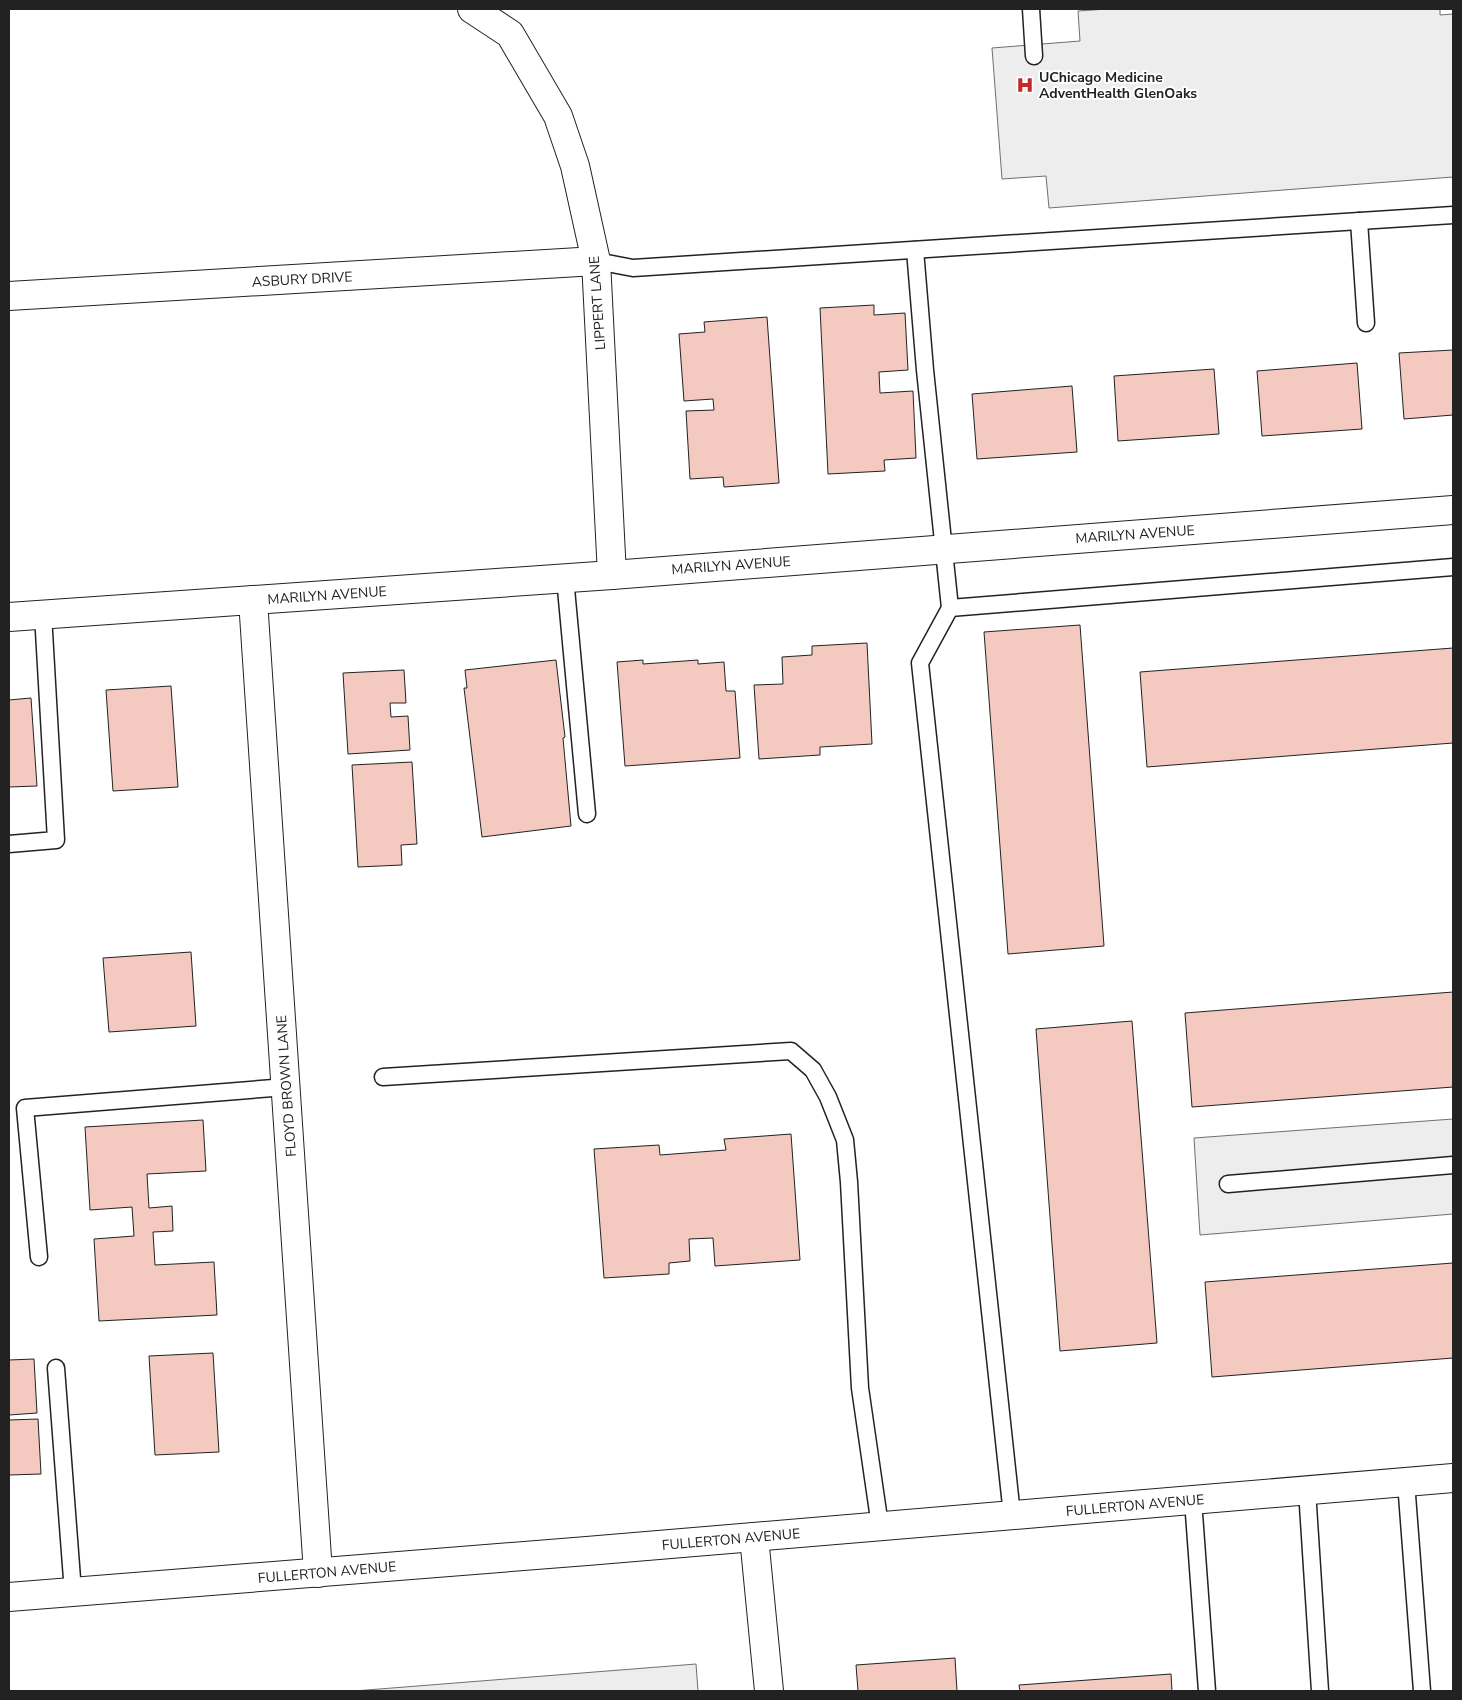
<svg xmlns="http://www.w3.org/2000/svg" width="1462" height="1700" font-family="'Nunito Sans',sans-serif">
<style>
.parking{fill:#ededed;stroke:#6f6f6f}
.building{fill:#f3c9c0;stroke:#222}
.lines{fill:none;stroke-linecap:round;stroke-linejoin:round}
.lane-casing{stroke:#222;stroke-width:19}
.street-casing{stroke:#222;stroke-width:30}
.lane{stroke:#fff;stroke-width:16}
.street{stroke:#fff;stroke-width:28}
.labels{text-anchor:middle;stroke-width:4;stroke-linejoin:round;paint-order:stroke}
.poi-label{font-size:14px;font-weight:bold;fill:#222;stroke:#fff;text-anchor:start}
.street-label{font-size:14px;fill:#222;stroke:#fff}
</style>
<rect width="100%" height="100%" fill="#fff"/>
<g class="parking">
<path d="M1107 9H1440V15L1453 14V177L1049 208 1046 176 1002 179 992 48 1080 41 1078 11Z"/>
<path d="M1453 1119V1214L1200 1235 1194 1138Z"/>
<path d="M696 1664 698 1691H354Z"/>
</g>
<g class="building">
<path d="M874 305V315L905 313 908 370 879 372 880 393 913 391 916 458 884 460 885 471 828 474 820 308Z"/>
<path d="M767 317 779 483 724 487 723 477 690 479 686 411 714 410 713 399 684 401 679 334 705 332 704 322Z"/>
<path d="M1453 350V415L1404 419 1399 353Z"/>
<path d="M1357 363 1362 429 1262 436 1257 371Z"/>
<path d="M1214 369 1219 434 1118 441 1114 376Z"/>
<path d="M1072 386 1077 452 977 459 972 394Z"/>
<path d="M1080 625 1104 946 1008 954 984 632Z"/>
<path d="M867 643 872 744 820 747V755L759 759 754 685 783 684 782 657 812 655V646Z"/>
<path d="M1453 648V743L1147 767 1140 672Z"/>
<path d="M556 660 565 737 563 738 571 826 482 837 464 688H467L465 670Z"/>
<path d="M643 660V664L698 660V664L724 662 726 691H735L740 758 625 766 617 662Z"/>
<path d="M404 670 406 703H390L391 717 408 716 410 750 348 754 343 673Z"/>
<path d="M171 686 178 787 113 791 106 690Z"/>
<path d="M31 698 37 786 9 787V700Z"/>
<path d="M412 762 417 844 401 845 402 865 358 867 352 765Z"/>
<path d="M191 952 196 1026 109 1032 103 958Z"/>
<path d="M1453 992V1087L1192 1107 1185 1013Z"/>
<path d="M1132 1021 1157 1343 1060 1351 1036 1029Z"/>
<path d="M203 1120 206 1171 147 1174 149 1208 172 1206 173 1231 153 1232 155 1265 214 1262 217 1315 99 1321 94 1239 134 1236 132 1207 90 1210 85 1127Z"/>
<path d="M791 1134 800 1260 715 1266 713 1238 689 1239 690 1261 669 1263V1274L604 1278 594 1149 659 1145 660 1155 726 1150 724 1139Z"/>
<path d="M1453 1263V1358L1212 1377 1205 1282Z"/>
<path d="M213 1353 219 1452 155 1455 149 1356Z"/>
<path d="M34 1359 37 1413 9 1415V1360Z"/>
<path d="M38 1419 41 1474 9 1475V1420Z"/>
<path d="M955 1658 957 1691H858L856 1665Z"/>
<path d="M1171 1674 1172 1691H1020L1019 1685Z"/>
</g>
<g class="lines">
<g class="lane-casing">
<g id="lane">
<path d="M1031 9 1034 56"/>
<path d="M1359 221 1366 323"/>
<path d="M915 250 925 370 950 608 920 663 1012 1515"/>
<path d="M596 261 633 268 1453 215"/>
<path d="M565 578 587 814"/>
<path d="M950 608 1453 567"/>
<path d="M9 844 56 840 43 614"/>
<path d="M383 1077 791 1051 813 1070 828 1097 845 1140 849 1182 860 1388 880 1526"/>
<path d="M1228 1184 1453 1165"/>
<path d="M39 1257 25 1108 286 1087"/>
<path d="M56 1368 73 1592"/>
<path d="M1406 1482 1422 1691"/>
<path d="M1307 1490 1320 1691"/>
<path d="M1193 1500 1207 1691"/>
</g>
</g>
<g class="street-casing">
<g id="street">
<path d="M472 9 510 34 558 116 575 166 596 261 612 575"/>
<path d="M9 296 596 261"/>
<path d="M253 600 318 1573"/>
<path d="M9 617 612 575 1453 510"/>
<path d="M754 1537 769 1691"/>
<path d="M9 1597 587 1551 1453 1478"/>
</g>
</g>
<use href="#lane" class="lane"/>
<use href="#street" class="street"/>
</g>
<defs>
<g id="hospital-bare" transform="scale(1.35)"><path d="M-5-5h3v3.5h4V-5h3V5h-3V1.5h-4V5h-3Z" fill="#c62828" stroke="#fff" stroke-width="2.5" paint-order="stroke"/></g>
</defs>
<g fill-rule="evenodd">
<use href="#hospital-bare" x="1025" y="85"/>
</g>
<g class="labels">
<g class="poi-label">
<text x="1039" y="82">UChicago Medicine<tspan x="1039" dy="16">AdventHealth GlenOaks</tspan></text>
</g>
<g class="street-label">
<text transform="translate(302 279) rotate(-3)" y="5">ASBURY DRIVE</text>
<text transform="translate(597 303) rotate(-94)" y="5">LIPPERT LANE</text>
<text transform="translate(1135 534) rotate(-4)" y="5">MARILYN AVENUE</text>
<text transform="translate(731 565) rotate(-4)" y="5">MARILYN AVENUE</text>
<text transform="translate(327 595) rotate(-4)" y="5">MARILYN AVENUE</text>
<text transform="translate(286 1086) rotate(-94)" y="5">FLOYD BROWN LANE</text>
<text transform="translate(1135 1505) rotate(-5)" y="5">FULLERTON AVENUE</text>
<text transform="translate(731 1539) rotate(-5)" y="5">FULLERTON AVENUE</text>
<text transform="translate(327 1572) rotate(-5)" y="5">FULLERTON AVENUE</text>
</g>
</g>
<rect width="1462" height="1700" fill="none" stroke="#222222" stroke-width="20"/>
</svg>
